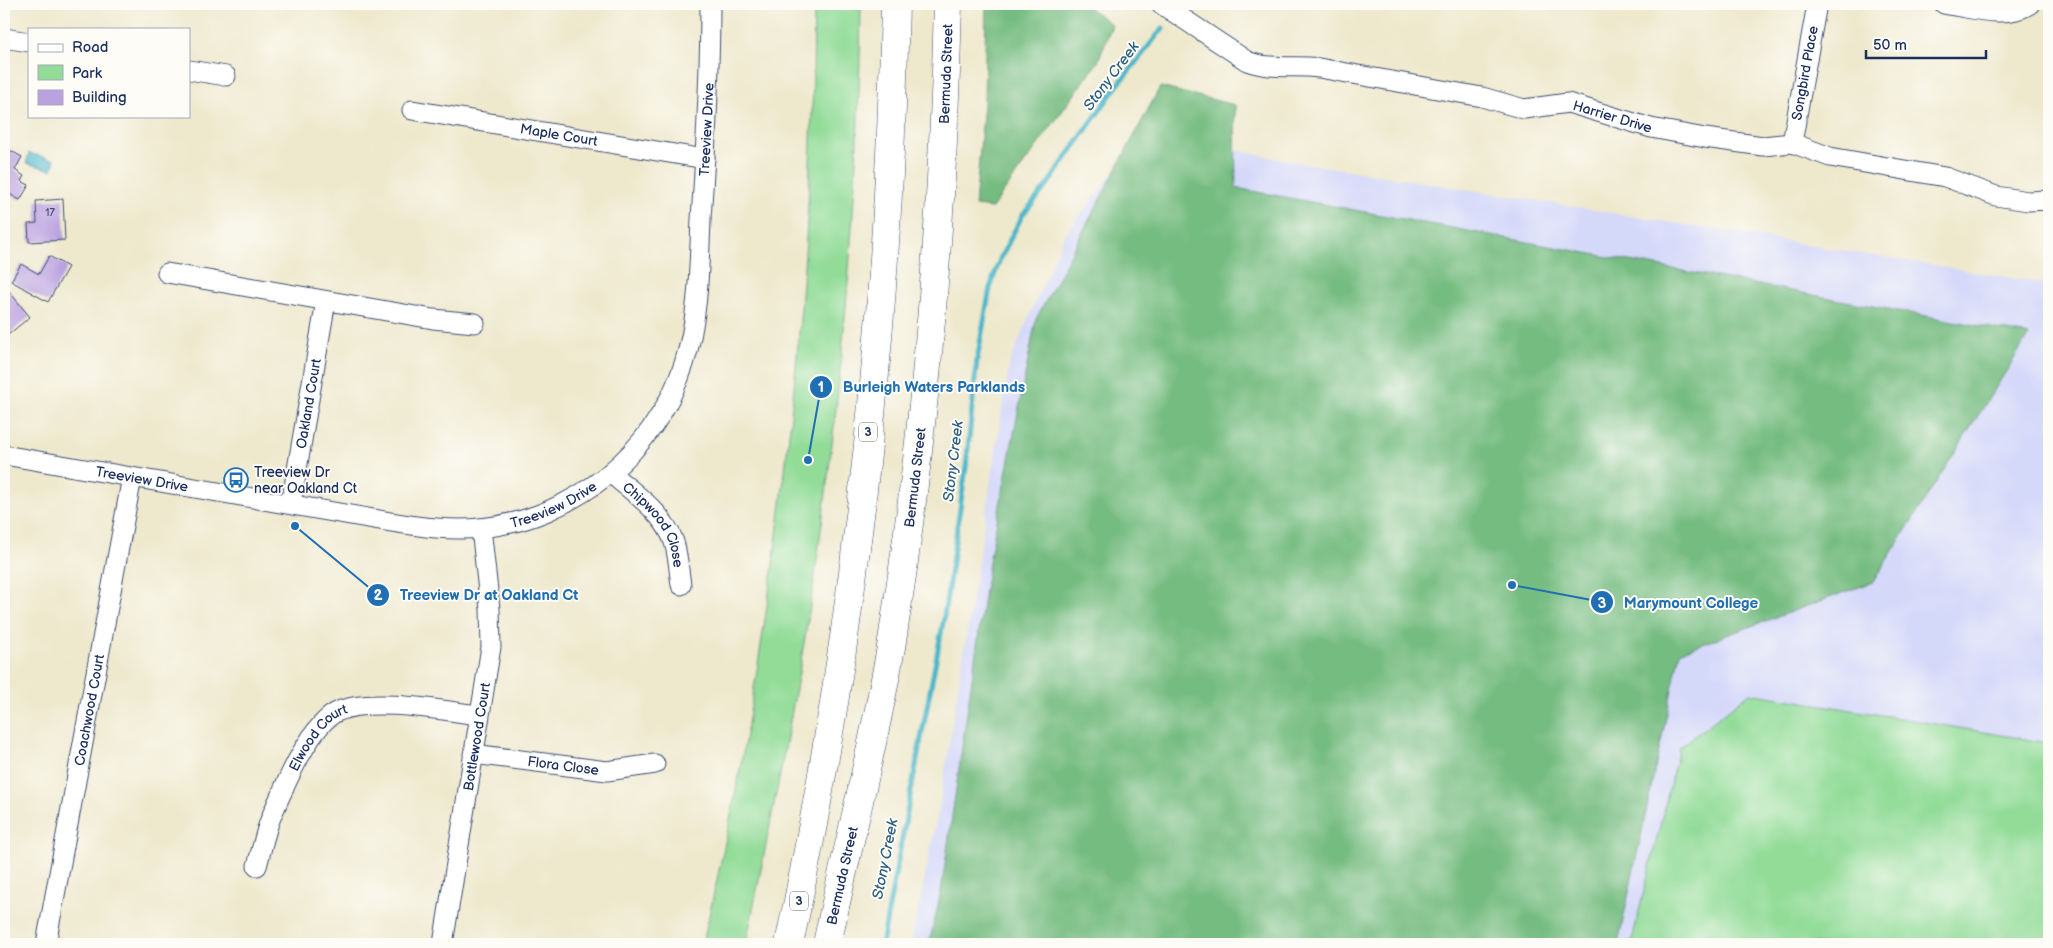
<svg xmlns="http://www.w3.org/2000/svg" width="2053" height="948" font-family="'Balsamiq Sans',sans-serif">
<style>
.built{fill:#d4d8f9}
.green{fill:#92dc98;stroke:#56867b}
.forest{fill:#75bc80;stroke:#48766f}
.water{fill:#4cb7c9;stroke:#347394}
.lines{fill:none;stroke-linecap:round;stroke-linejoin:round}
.stream{stroke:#4cb7c9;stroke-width:5}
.building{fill:#baa1e0}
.street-casing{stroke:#3b4b6e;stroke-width:21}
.primary-casing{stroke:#3b4b6e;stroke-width:29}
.street{stroke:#fff;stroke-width:19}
.primary{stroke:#fff;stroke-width:28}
.labels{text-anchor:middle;stroke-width:4;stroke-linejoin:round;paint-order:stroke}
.number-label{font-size:11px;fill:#434c7e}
.shield{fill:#fdfcf7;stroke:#5f6c8c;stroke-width:1}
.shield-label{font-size:12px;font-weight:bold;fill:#1b2f5e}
.street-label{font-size:14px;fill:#1b2f5e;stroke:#fdfcf7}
.poi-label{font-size:14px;fill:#1b2f5e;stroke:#fdfcf7;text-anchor:start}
.water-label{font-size:15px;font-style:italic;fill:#2c5f83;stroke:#fdfcf7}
.leader{fill:none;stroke:#1f6fb2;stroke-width:2}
.callout-dot{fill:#1f6fb2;stroke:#fdfcf7;stroke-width:2}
.mark-label{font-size:15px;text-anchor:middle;font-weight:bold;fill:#fff}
.callout-label{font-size:15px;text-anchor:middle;font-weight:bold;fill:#1f6fb2;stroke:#fdfcf7;stroke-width:4;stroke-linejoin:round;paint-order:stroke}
</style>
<rect width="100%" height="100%" fill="#fdfcf7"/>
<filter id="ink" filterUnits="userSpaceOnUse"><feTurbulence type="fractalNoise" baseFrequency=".02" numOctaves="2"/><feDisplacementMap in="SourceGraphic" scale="10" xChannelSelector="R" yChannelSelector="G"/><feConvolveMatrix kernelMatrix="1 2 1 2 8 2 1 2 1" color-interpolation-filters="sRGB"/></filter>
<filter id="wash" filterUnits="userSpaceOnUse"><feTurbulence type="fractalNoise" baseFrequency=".0096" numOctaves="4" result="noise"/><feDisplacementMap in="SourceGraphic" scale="20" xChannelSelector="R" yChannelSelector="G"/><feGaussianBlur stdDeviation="1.12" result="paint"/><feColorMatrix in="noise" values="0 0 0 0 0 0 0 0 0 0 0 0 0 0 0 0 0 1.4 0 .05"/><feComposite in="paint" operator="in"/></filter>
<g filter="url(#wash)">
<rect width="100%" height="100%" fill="#eee8cc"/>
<path class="built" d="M1146 130 1273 158 2049 284V944H911L939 808 1010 361 1064 236Z"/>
<g class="green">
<path d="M814 4H861C859 172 846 341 824 508 806 654 775 799 746 944H703C716 882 731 820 742 758 787 509 813 256 814 4Z"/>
<path d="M1750 693 2049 743V944H1631L1679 748Z"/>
</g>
<g class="forest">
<path d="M986 4H1085L1112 25 1098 62 992 208 975 206 984 103Z"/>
<path d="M1160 87 1235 105 1236 188 2029 335 1873 582 1680 652 1618 944H929L941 892 989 562 1036 319Z"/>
</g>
<path class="water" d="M29 153 55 160 52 170 26 163Z"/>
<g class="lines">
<path class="stream" d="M882 944 943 623 966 468 977 360 990 288 1000 259 1022 216 1045 188 1114 90 1163 28"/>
</g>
<g id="blocks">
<g class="building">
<path d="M4 147 22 157 15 170 24 176 21 181 29 185 20 200 4 191Z"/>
<path d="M63 199 65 240 29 242 28 224 37 223 36 201Z"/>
<path d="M49 256 68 267 48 302 11 281 21 264 39 274Z"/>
<path d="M4 285 30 317 4 338Z"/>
</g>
</g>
</g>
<g filter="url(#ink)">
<use href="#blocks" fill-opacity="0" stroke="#3b4b6e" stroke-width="1"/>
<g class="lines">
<g class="street-casing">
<g id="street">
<path id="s1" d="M1161 4 1247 61C1270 70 1295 65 1319 68L1482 97 1524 109 1568 103 1651 128 1705 138 1763 146 1792 143 1830 157 1945 177 1996 196 2028 201 2049 200"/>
<path d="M1944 4C1971 8 2006 20 2030 4"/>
<path d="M4 38 29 42"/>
<path d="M189 70 226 76"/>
<path id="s2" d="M412 110 705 159"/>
<path id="s3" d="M1792 143 1817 4"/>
<path d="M167 273 433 319 475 323"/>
<path id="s4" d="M4 455 391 522C421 527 451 531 481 528 573 519 656 452 684 364 699 317 699 267 701 219 706 147 710 76 710 4"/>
<path id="s5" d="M610 473C633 492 664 513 674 542 678 555 679 571 681 585"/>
<path id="s6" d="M291 504 326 301"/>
<path id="s7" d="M473 754 607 771 655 764"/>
<path id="s8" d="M257 866C262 849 265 831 272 815 284 787 311 722 339 711 370 697 445 711 479 715"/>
<path id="s9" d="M46 944 132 477"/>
<path id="s10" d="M443 944 491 647 490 609 481 528"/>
</g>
</g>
<g class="primary-casing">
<g id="primary">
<path d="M789 944C855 636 889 319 895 4"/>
<path id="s11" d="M827 944C848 843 875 743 892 641 926 430 943 217 948 4"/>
</g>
</g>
<use href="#street" class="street"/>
<use href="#primary" class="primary"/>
</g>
</g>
<defs>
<g id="bus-ring" transform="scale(1.25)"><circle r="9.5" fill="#fdfcf7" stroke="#1f6fb2" stroke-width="1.5"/><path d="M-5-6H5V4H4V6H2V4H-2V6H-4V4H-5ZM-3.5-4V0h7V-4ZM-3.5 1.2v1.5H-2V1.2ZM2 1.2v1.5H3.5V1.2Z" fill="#1f6fb2"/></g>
</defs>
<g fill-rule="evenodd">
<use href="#bus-ring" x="236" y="480"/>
</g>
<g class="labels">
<g class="number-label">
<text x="50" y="216">17</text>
</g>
<g class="shield">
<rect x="859" y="422.5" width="18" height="19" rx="4"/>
<rect x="790" y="891.5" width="18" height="19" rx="4"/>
</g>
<g class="shield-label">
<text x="868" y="436">3</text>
<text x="799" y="905">3</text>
</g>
<g class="street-label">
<text dy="5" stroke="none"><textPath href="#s3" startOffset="71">Songbird Place</textPath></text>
<text dy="5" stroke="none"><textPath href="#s11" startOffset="880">Bermuda Street</textPath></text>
<text dy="5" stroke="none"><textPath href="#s1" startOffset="476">Harrier Drive</textPath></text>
<text dy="5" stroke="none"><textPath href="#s4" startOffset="995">Treeview Drive</textPath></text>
<text dy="5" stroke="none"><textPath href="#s2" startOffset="149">Maple Court</textPath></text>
<text dy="5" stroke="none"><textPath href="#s6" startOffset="102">Oakland Court</textPath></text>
<text dy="5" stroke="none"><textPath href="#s11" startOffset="475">Bermuda Street</textPath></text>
<text dy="5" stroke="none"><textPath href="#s4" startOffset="140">Treeview Drive</textPath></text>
<text dy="5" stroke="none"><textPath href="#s4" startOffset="560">Treeview Drive</textPath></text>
<text dy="5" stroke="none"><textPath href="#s5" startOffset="70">Chipwood Close</textPath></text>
<text dy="5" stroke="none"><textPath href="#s9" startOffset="238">Coachwood Court</textPath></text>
<text dy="5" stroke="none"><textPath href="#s10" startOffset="210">Bottlewood Court</textPath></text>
<text dy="5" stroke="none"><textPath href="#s8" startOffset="145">Elwood Court</textPath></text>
<text dy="5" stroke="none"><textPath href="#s7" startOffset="91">Flora Close</textPath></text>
<text dy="5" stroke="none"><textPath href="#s11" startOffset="70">Bermuda Street</textPath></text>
</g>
<g class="poi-label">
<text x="254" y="477">Treeview Dr<tspan x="254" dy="16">near Oakland Ct</tspan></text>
</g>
<g class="water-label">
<text transform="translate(1111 76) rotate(-53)" y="5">Stony Creek</text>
<text transform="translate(953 461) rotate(-83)" y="5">Stony Creek</text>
<text transform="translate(885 859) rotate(-79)" y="5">Stony Creek</text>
</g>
</g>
<path class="leader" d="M808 460L821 387M295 526L378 595M1512 585L1602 602"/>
<g class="callout-dot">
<circle cx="808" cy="460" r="5"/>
<circle cx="295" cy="526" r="5"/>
<circle cx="1512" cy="585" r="5"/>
<circle cx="821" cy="387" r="12"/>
<circle cx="378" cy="595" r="12"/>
<circle cx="1602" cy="602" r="12"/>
</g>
<g class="mark-label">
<text x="821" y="392">1</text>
<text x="378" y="600">2</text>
<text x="1602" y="608">3</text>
</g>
<g class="callout-label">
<text x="934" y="392">Burleigh Waters Parklands</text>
<text x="489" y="600">Treeview Dr at Oakland Ct</text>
<text x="1691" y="608">Marymount College</text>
</g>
<rect width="2053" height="948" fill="none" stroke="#fdfcf7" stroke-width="20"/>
<rect x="28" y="28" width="162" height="90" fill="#fdfcf7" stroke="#a3aaba"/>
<rect x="38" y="44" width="25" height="8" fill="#ffffff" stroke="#a3aaba"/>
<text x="72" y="52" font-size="15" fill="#1b2f5e">Road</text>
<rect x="38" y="65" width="25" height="15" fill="#92dc98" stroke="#a3aaba"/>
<text x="72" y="78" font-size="15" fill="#1b2f5e">Park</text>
<rect x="38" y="90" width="25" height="15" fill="#baa1e0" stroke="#a3aaba"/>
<text x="72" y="102" font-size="15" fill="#1b2f5e">Building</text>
<path d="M1866 50v8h120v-8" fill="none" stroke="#1b2f5e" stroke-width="2.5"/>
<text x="1873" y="50" font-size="15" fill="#1b2f5e" stroke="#fdfcf7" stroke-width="4" paint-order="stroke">50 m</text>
</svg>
